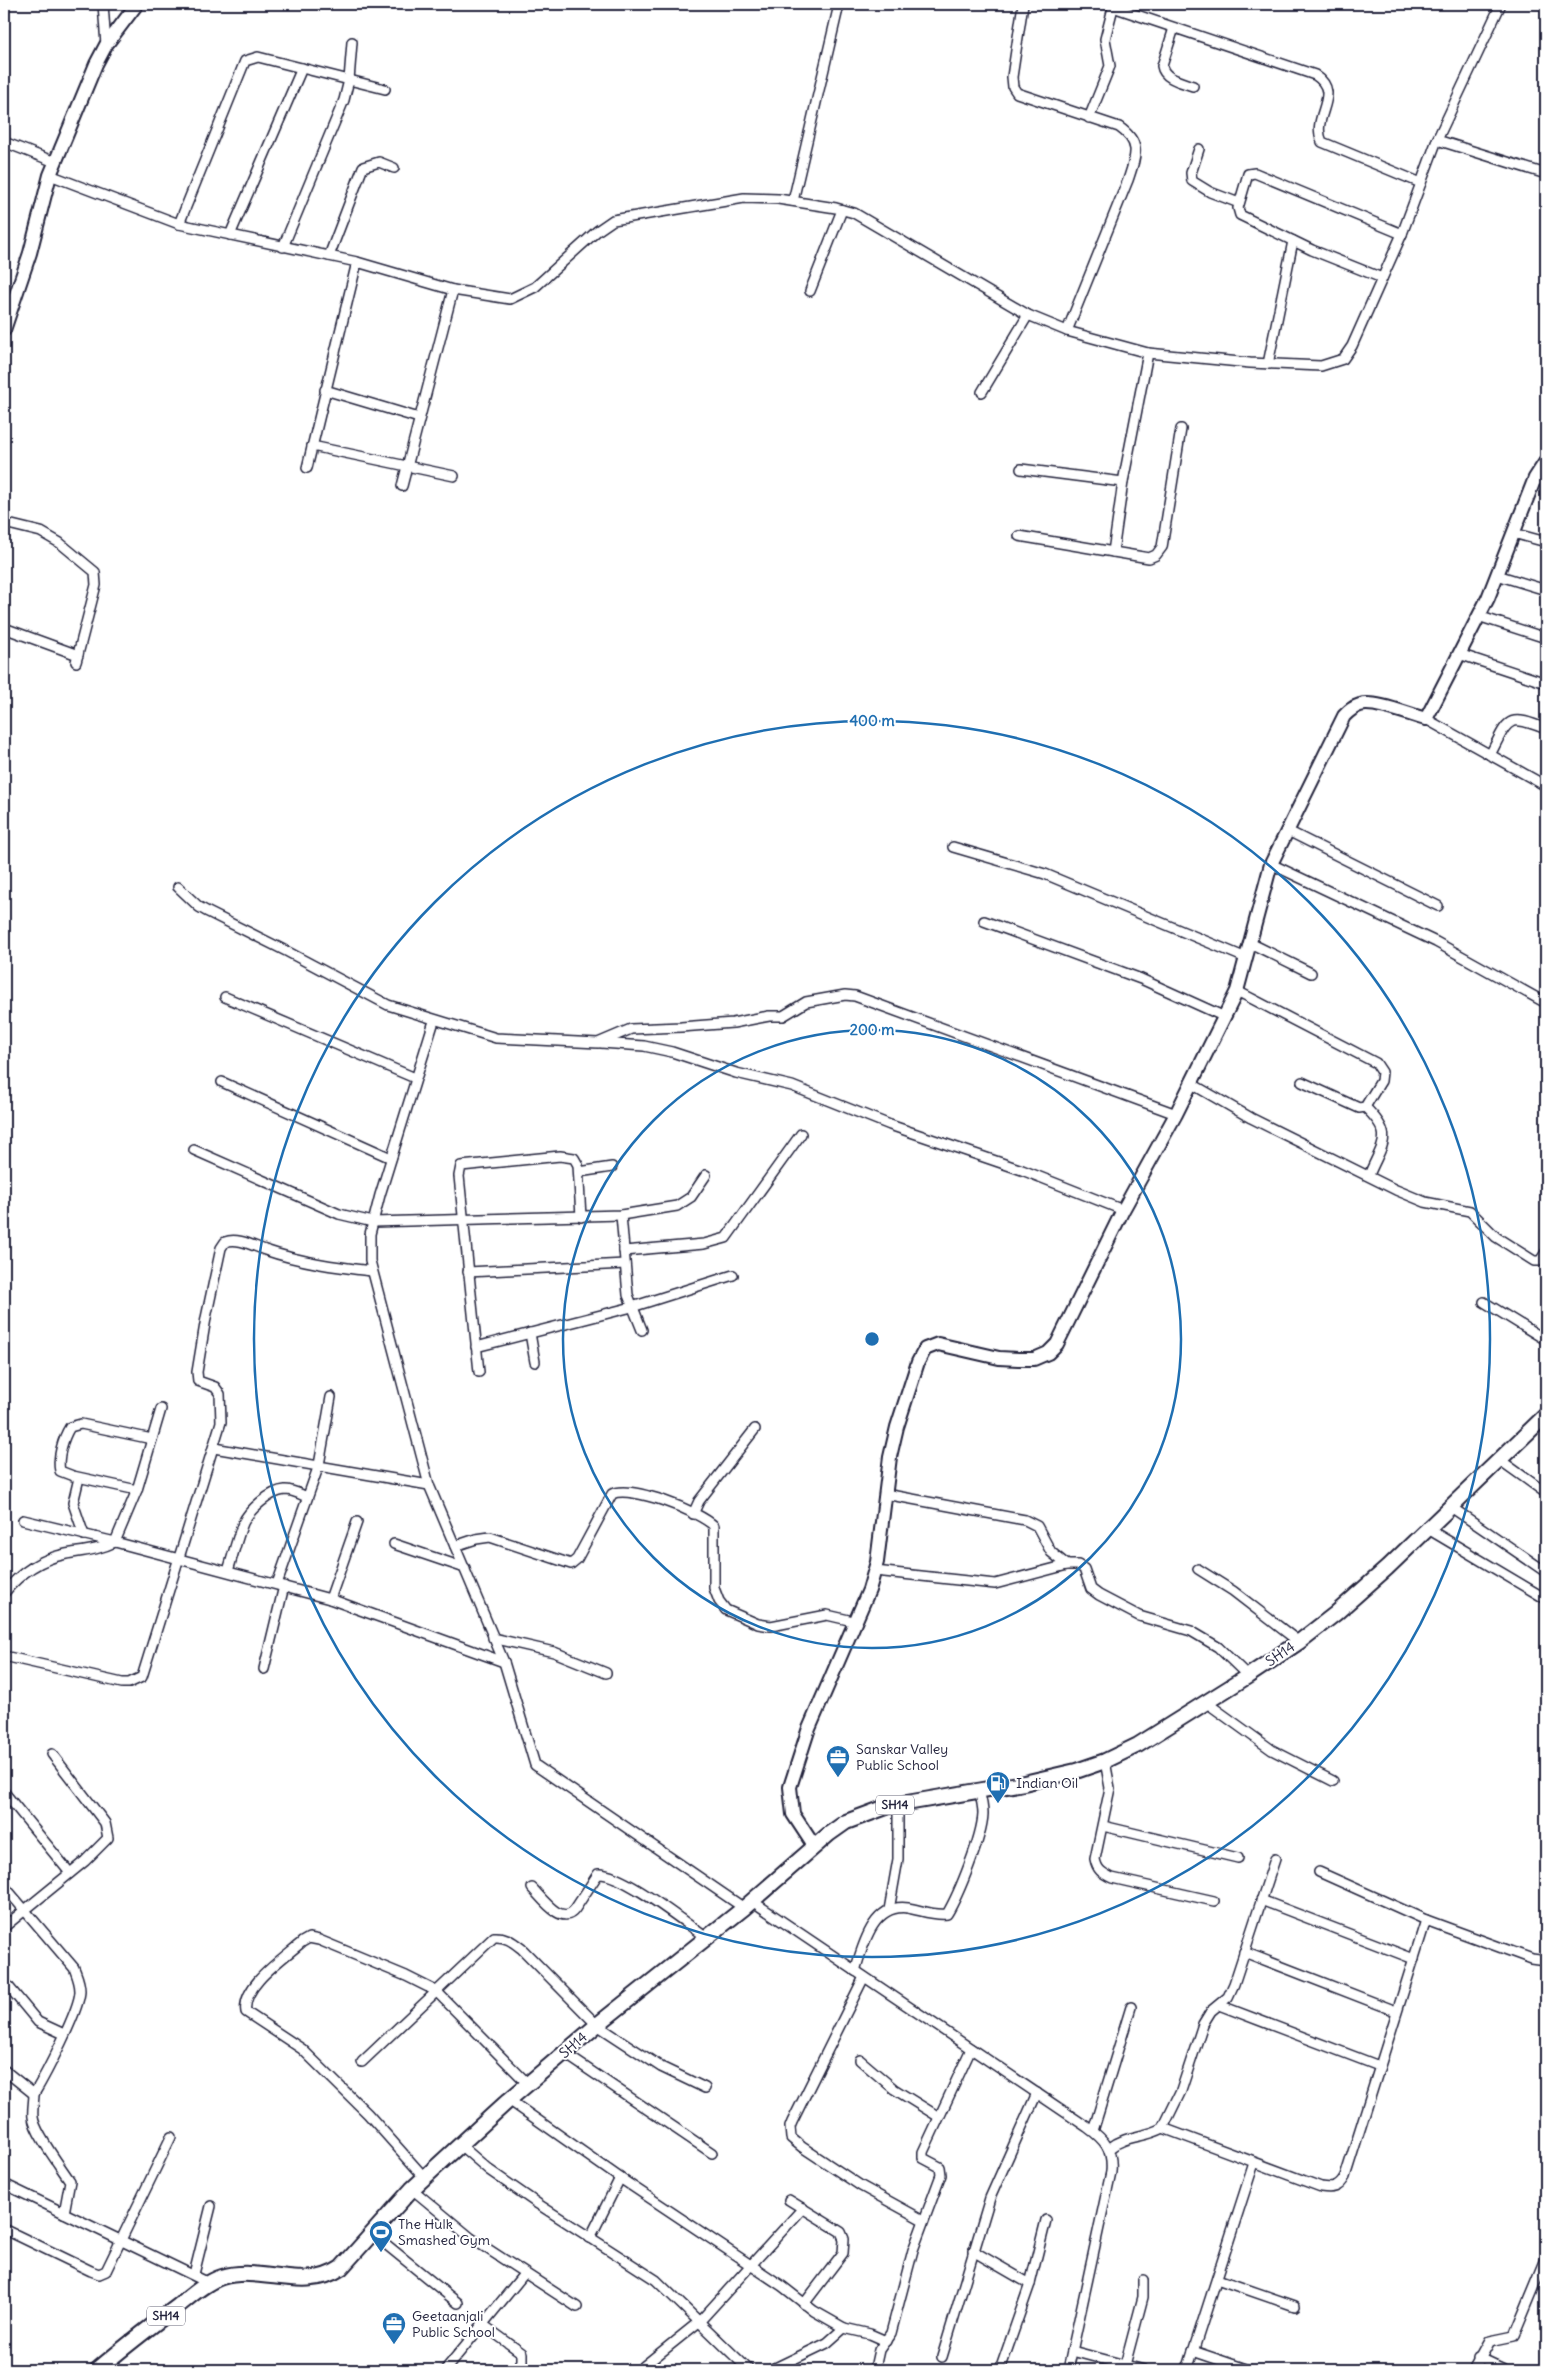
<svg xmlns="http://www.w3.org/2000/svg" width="1550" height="2374" font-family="Delius,sans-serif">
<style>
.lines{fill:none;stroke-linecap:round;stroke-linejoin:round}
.street-casing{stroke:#22223b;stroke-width:12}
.secondary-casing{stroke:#22223b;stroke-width:16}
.primary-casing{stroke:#22223b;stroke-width:18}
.street{stroke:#fff;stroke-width:9}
.secondary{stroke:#fff;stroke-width:12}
.primary{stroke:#fff;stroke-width:14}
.ring{fill:none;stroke:#1f6fb2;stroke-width:2.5}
.labels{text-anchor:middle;stroke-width:4;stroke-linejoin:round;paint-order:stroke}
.shield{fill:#fff;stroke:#646476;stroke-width:1}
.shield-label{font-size:12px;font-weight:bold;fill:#22223b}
.street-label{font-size:14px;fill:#22223b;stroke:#fff}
.poi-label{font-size:14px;fill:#22223b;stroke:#fff;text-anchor:start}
.centre{fill:#1f6fb2;stroke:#fff;stroke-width:2.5}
.ring-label{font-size:15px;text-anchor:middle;font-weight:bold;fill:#1f6fb2;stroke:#fff;stroke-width:4;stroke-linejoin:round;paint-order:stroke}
</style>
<rect width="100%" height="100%" fill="#fff"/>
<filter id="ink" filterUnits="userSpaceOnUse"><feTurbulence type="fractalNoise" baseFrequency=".02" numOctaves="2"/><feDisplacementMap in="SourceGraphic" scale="10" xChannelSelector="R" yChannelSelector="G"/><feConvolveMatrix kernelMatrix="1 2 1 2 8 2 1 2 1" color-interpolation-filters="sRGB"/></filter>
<g filter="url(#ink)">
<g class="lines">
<g class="street-casing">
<g id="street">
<path d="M103 4 106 45"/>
<path d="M1023 4 1012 77 1013 87 1017 93 1119 127C1142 143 1136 156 1128 180L1067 331"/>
<path d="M1113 7 1315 75C1344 94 1310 116 1322 142L1421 183"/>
<path d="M1174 28 1162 66C1164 79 1182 82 1193 86"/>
<path d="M1089 118 1110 66 1105 39 1114 4"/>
<path d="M1437 140 1501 4"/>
<path d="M4 142 55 162"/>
<path d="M1199 149 1191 173 1192 181 1210 192 1239 203"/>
<path d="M50 175 179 224 357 262 453 290 510 299 535 287 597 231 613 220 744 198 778 199 836 208 854 213 1028 315 1067 331 1148 353 1250 363 1321 366 1343 359 1352 346 1402 234 1437 140 1546 174"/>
<path d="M793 201 838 9"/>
<path d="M179 224 245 61 258 57 385 89"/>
<path d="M230 235 302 68"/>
<path d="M283 247 344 100 349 80 352 42"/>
<path d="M329 256 363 167 379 162 394 168"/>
<path d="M1382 278 1312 250 1240 215 1238 208 1248 174 1255 173 1402 234"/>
<path d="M810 291 842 210"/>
<path d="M1268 364 1293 241"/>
<path d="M325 390 419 418"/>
<path d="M982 392 1028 315"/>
<path d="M312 446 454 476"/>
<path d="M307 468 357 262"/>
<path d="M1021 469 1123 482"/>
<path d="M1535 478 1546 482"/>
<path d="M402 486 453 290"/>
<path d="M4 523 41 532 60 543 95 572 96 585 76 662"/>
<path d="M1513 533 1546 542"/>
<path d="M1019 536 1149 558 1156 555 1162 547 1181 429"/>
<path d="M1113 552 1123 482 1148 353"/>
<path d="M1497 575 1546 590"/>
<path d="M1478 616 1546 638"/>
<path d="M4 628 78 655"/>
<path d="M1459 654 1546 683"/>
<path d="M1426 719 1546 786"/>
<path d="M1490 755C1509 719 1506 713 1546 729"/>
<path d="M1288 831 1438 906"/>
<path d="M953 847 1045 874 1246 958"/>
<path d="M1271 864 1436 942 1546 1003"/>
<path d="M178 887 199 907 208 912 288 952 388 1005 496 1038 598 1043 631 1029 681 1027 733 1023 769 1016H783L806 1002 845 995 855 996 1176 1114"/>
<path d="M984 921 1141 979 1225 1017"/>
<path d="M1250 943 1311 973"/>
<path d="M1237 991 1376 1063 1382 1072 1381 1081 1365 1107 1359 1108 1302 1082"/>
<path d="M225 997 415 1078"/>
<path d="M434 1021 380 1195 370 1234V1261L429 1485 504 1662 535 1765 744 1908"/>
<path d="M601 1043 644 1046 672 1052 736 1073 792 1086 890 1125 1022 1170 1123 1210"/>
<path d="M222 1082 391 1158"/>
<path d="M1192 1084 1251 1118 1396 1190 1425 1202 1470 1211 1496 1237 1534 1261H1540L1546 1252"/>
<path d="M1365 1107C1395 1136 1383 1142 1369 1175"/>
<path d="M194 1150 339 1214 373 1222 621 1215 677 1206 691 1197 706 1175"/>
<path d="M579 1172 612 1167"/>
<path d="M621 1215 628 1295 642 1330"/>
<path d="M624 1251 704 1244 726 1238 801 1134"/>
<path d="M468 1272 625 1264"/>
<path d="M1484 1302 1546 1340"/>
<path d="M530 1333 535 1362"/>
<path d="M476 1347 632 1307 733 1275"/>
<path d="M479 1372 459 1176 461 1166 560 1156 574 1158 578 1165 581 1217"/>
<path d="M214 1448 429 1485"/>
<path d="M1500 1460 1546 1493"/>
<path d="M79 1478 73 1503 84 1535"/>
<path d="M137 1490 73 1476 60 1471C57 1458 63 1438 70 1427L81 1424 152 1439"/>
<path d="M885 1494 1025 1520 1037 1526 1051 1552 1067 1565"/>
<path d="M1451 1507 1546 1572"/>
<path d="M693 1514 699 1501 755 1429"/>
<path d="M23 1520 115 1542 330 1599 504 1662"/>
<path d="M1428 1529 1546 1599"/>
<path d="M394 1544 465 1568"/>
<path d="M455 1546 476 1539 490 1537 571 1564 577 1559 612 1494C631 1485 699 1511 714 1526V1588L719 1601 726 1610 758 1624 771 1626 827 1615 853 1621"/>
<path d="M1198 1569 1233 1591 1299 1642"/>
<path d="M228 1571C233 1555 237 1538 243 1523 249 1510 270 1491 285 1490 293 1490 300 1494 307 1497"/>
<path d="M875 1571 995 1584 1067 1565H1078L1084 1569 1091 1589 1099 1595 1139 1616 1191 1631 1218 1647 1248 1676"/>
<path d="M277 1584 319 1465 331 1397"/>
<path d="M4 1593C20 1573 40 1559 66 1554 83 1551 99 1550 115 1542L137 1490 161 1409"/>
<path d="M330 1599 357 1522"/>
<path d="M493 1638 554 1652 606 1673"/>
<path d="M4 1656 122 1683H129L142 1677 221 1422 220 1394 215 1387 198 1381 197 1372 206 1318 221 1248 225 1242C238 1237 253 1246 265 1250 300 1262 336 1267 372 1271"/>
<path d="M264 1669 284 1586"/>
<path d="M1207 1703 1272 1750 1333 1781"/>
<path d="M1105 1761 1110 1788 1095 1859C1097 1870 1102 1873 1112 1878L1214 1901"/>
<path d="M4 1792 70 1873"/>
<path d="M1103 1826 1238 1858"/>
<path d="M1319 1872 1426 1920 1532 1959 1546 1961"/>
<path d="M4 1886 74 1968C77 1976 80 1982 80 1991 80 2009 45 2076 34 2094 34 2101 32 2110 33 2117 34 2132 61 2167 70 2181L64 2213"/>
<path d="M532 1888C542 1898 562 1927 575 1909L598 1874C622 1872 685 1923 707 1938"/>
<path d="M1261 1900 1414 1959"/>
<path d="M752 1901 1087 2127C1105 2140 1113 2149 1111 2172L1068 2370"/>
<path d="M889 1910 898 1859V1804"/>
<path d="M4 1927 85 1861 108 1838 105 1823 52 1754"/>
<path d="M1244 1952 1396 2011"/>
<path d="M855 1971C863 1945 873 1903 908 1908 920 1910 935 1916 947 1914 959 1894 982 1837 983 1814 983 1806 981 1798 979 1791"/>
<path d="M864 1977 792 2122 790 2127 791 2138 802 2147 861 2186 923 2220"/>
<path d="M4 1981 38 2022 64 2034"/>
<path d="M1219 2005 1379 2066"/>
<path d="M564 2053 712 2153"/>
<path d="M860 2060 894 2089 939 2117"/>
<path d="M362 2062 494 1937C506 1936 513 1942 522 1949L597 2025 661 2067 705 2088"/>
<path d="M4 2070 34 2094"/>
<path d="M509 2100 620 2178 782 2286 814 2311 844 2328"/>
<path d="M1163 2128 1321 2187C1333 2189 1339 2188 1345 2177L1426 1920"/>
<path d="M1093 2131 1131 2007"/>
<path d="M459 2144 489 2170 538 2204 656 2280 749 2370"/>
<path d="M1110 2148C1126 2135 1145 2138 1163 2128L1181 2091 1203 2024 1211 2011 1228 1997 1234 1984 1275 1859"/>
<path d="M424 2177 368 2114 302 2049 246 2012C241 1986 284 1958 302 1942L309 1938 319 1940 406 1976 436 1991 528 2084"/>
<path d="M4 2184 209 2283"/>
<path d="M412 2189 471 2238 577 2307"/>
<path d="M789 2200 841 2232 844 2239 843 2253 804 2304"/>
<path d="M4 2229 91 2271 99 2274 106 2271 171 2137"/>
<path d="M372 2233 458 2303"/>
<path d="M590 2238 620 2178"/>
<path d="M973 2251 1030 2284"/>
<path d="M194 2274 211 2206"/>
<path d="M1217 2279 1295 2306"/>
<path d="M482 2324 522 2353V2362L514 2370"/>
<path d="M1072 2351 1144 2370"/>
<path d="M1193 2351 1249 2370"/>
<path d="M942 2357 990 2198 1037 2093"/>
<path d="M1479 2358 1505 2370"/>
<path d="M1125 2365 1143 2297V2280"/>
<path d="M445 2370 524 2274"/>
<path d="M639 2370 700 2321 803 2208"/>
<path d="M771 2370 827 2343 844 2328 870 2334 886 2341"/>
<path d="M878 2370 875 2368 879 2350 891 2333 913 2250 941 2175 940 2167 923 2158V2152L971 2049"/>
<path d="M1000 2370 1030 2284 1046 2220"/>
<path d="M1185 2370 1189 2364 1254 2163"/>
<path d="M1474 2370 1490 2341 1514 2336 1546 2259"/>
</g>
</g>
<g class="secondary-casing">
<g id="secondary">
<path d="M4 330 30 253 50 175 96 64 106 45 137 4"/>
<path d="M814 1846 793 1814 790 1787 808 1731 869 1590 877 1562 890 1457 897 1427 918 1362 925 1349 938 1344 999 1358 1018 1359H1034L1048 1353 1057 1344 1123 1210 1176 1114 1237 991 1271 864 1344 716C1349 711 1353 707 1360 705 1374 700 1410 715 1426 719L1488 598 1535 478 1546 461"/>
</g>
</g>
<g class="primary-casing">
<path id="primary" d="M97 2370C123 2348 150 2327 178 2306 191 2296 206 2282 222 2277 262 2265 304 2293 341 2268L412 2189 509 2100 597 2025 744 1908 829 1834 846 1822 889 1806 1024 1783 1076 1771 1105 1761 1138 1745 1248 1676 1299 1642 1335 1614 1387 1568 1546 1415"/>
</g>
<use href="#street" class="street"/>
<use href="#secondary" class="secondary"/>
<use href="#primary" class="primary"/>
</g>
</g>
<g class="ring">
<circle cx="872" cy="1339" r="309"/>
<circle cx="872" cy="1339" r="618"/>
</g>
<defs>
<g id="office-pin" transform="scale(1.25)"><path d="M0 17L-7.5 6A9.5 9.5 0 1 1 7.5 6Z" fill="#1f6fb2" stroke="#fff"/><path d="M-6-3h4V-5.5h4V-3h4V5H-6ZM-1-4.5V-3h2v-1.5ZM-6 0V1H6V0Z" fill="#fff"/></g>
<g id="fuel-pin" transform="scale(1.25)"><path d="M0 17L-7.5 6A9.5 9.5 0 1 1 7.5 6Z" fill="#1f6fb2" stroke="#fff"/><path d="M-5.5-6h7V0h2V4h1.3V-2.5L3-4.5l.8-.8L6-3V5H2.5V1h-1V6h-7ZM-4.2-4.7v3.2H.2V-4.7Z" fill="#fff"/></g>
<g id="stadium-pin" transform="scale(1.25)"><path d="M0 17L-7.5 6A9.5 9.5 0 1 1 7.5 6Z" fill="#1f6fb2" stroke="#fff"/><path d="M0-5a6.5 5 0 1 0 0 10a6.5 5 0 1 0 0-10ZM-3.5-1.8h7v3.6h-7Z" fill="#fff"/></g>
</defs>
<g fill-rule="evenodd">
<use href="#office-pin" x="838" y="1757"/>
<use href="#fuel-pin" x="998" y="1783"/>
<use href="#stadium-pin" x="381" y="2232"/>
<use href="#office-pin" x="394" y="2324"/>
</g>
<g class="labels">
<g class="shield">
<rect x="876" y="1795.5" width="38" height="19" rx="4"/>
<rect x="147" y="2306.5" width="38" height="19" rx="4"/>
</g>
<g class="shield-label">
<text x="895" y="1809">SH14</text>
<text x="166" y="2320">SH14</text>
</g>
<g class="street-label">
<text transform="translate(1280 1654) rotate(-34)" y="5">SH14</text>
<text transform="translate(573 2045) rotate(-41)" y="5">SH14</text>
</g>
<g class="poi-label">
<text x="856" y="1754">Sanskar Valley<tspan x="856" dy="16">Public School</tspan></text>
<text x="1016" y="1788">Indian Oil</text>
<text x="398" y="2229">The Hulk<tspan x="398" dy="16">Smashed Gym</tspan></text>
<text x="412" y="2321">Geetaanjali<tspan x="412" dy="16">Public School</tspan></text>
</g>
</g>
<circle cx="872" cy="1339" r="8" class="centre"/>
<g class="ring-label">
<text x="872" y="726">400 m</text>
<text x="872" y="1035">200 m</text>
</g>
<rect width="1550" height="2374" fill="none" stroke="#fff" stroke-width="20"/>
<rect x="10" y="10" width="1530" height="2354" fill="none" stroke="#22223b" stroke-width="2" filter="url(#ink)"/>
</svg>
